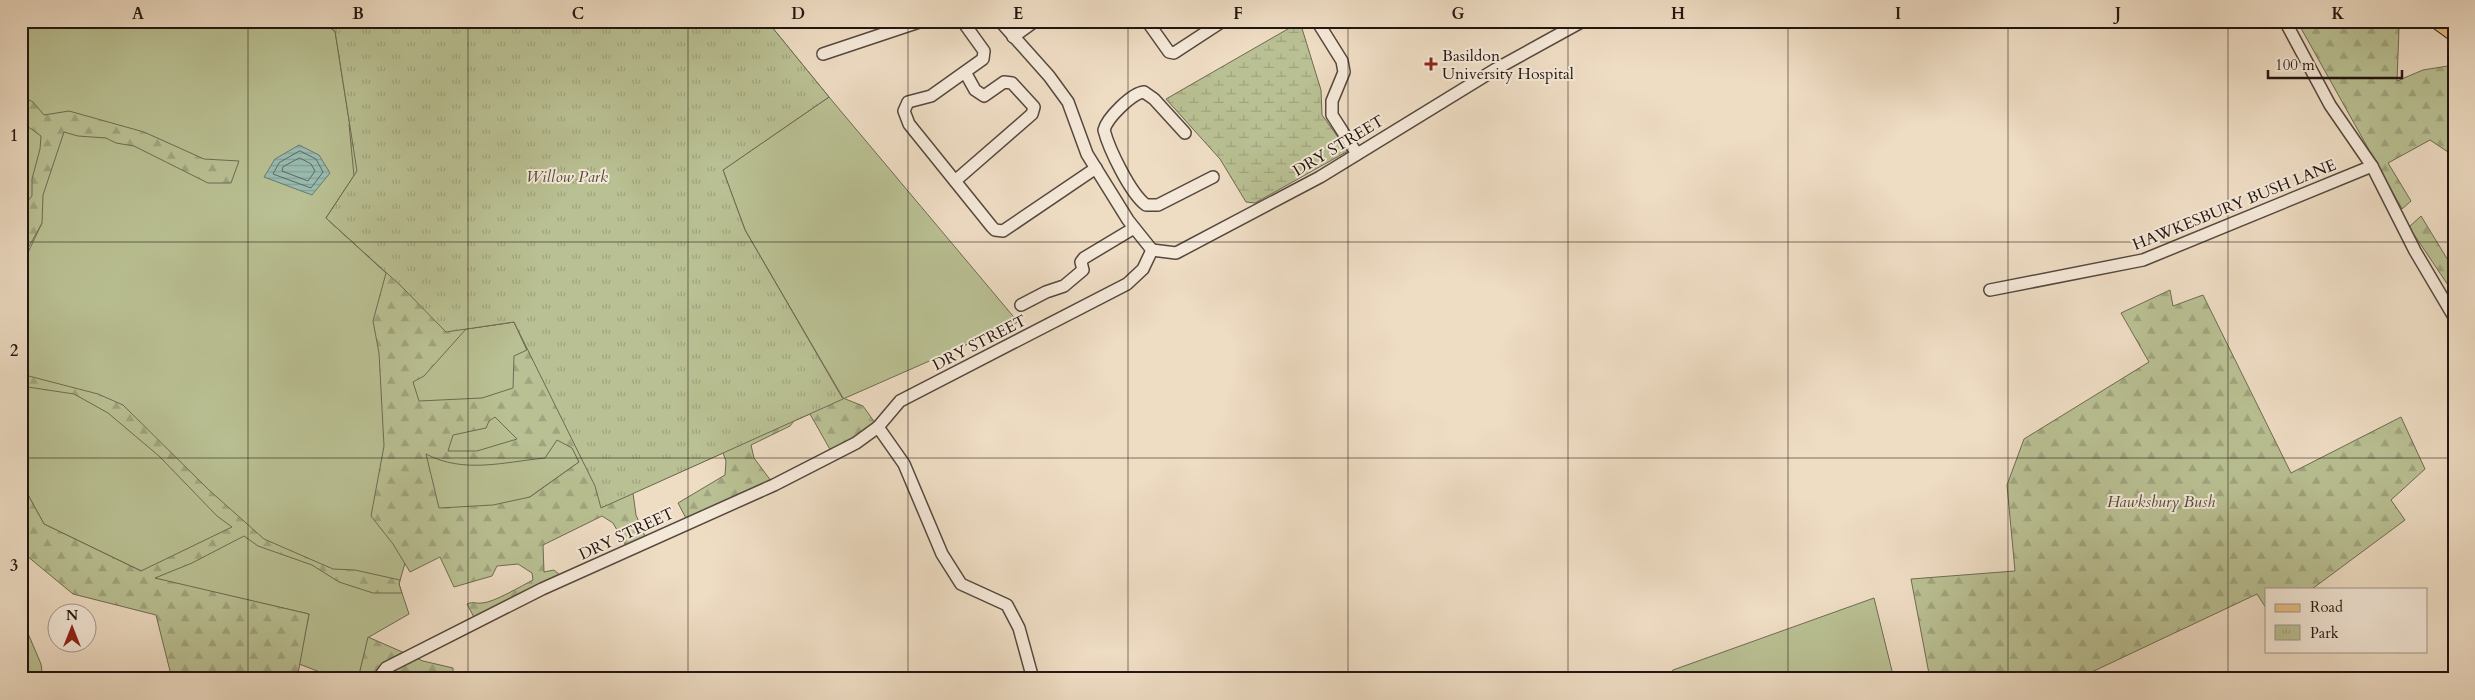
<svg xmlns="http://www.w3.org/2000/svg" width="2475" height="700" font-family="Cardo,serif">
<style>
.green{fill:#b9c093;stroke:#6e6b52}
.forest{fill:url(#forest-firs);stroke:#6e6b52;fill-rule:evenodd}
.wetland{fill:url(#wetland-marsh);stroke:#6e6b52}
.park{fill:url(#park-tufts);stroke:#6e6b52}
.water{fill:url(#water-rules);stroke:#6a7a71}
.lines{fill:none;stroke-linecap:round;stroke-linejoin:round}
.shore{stroke:#5e6961;stroke-width:1}
.minor-casing{stroke:#56483e;stroke-width:14}
.major-casing{stroke:#231611;stroke-width:16}
.minor{stroke:#f4e8d8;stroke-width:11}
.major{stroke:#e7be82;stroke-width:14}
.grid{fill:none;stroke:#231611;stroke-width:1;stroke-opacity:0.55}
.poi-dot{fill:#8f2418;stroke:#f4e8d8;stroke-width:2}
.labels{text-anchor:middle;stroke-width:4;stroke-linejoin:round;paint-order:stroke}
.poi-label{font-size:16px;fill:#231611;stroke:#f4e8d8;text-anchor:start}
.street-label{font-size:16px;fill:#231611;stroke:#f4e8d8}
.park-label{font-size:16px;font-style:italic;fill:#504938;stroke:#f4e8d8}
.neatline{fill:none;stroke:#231611;stroke-width:2}
.grid-label{font-size:16px;text-anchor:middle;font-weight:bold;fill:#231611}
</style>
<defs>
<pattern id="forest-firs" width="22" height="20" patternUnits="userSpaceOnUse" patternTransform="scale(1.25)"><rect width="22" height="20" fill="#b9c093"/><path d="M5 1l3.5 6h-7zM16 11l3.5 6h-7z" fill="#9fa47e"/></pattern>
<pattern id="wetland-marsh" width="20" height="14" patternUnits="userSpaceOnUse" patternTransform="scale(1.25)"><rect width="20" height="14" fill="#b9c093"/><path d="M1 5h8M5 5V1M11 12h8M15 12V8" fill="none" stroke="#9fa47e"/></pattern>
<pattern id="park-tufts" width="24" height="20" patternUnits="userSpaceOnUse" patternTransform="scale(1.25)"><rect width="24" height="20" fill="#b9c093"/><path d="M3 7l-1-3M5 7V3M7 7l1-3M15 17l-1-3M17 17v-4M19 17l1-3" fill="none" stroke="#9fa47e"/></pattern>
<pattern id="water-rules" width="6" height="5" patternUnits="userSpaceOnUse" patternTransform="scale(1.25)"><rect width="6" height="5" fill="#99bcb1"/><path d="M0 2.5h6" fill="none" stroke="#84a197"/></pattern>
</defs>
<rect width="100%" height="100%" fill="#eedcc3"/>
<filter id="stains"><feTurbulence type="fractalNoise" baseFrequency=".004" numOctaves="4"/><feColorMatrix values="0 0 0 0 .2 0 0 0 0 .09 0 0 0 0 .02 0 0 0 .5 -.17"/></filter>
<radialGradient id="worn" r=".72"><stop offset=".6" stop-color="#630" stop-opacity="0"/><stop offset="1" stop-color="#630" stop-opacity=".3"/></radialGradient>
<g class="green">
<path d="M21 21H319L335 31 357 171 326 218 401 286 445 332 514 322 579 462 507 513 405 563 399 584 409 614 369 637 358 679H338L299 664 309 614 160 580 44 524 21 482V267L42 223 21 209V126L27 125 21 101Z"/>
<path d="M829 97 1018 322 843 399 745 230 722 169Z"/>
<path d="M1874 598 1894 679H1665L1673 670Z"/>
<path d="M21 617 41 664 43 679H21Z"/>
</g>
<g class="forest">
<path d="M767 21 829 97 723 170 745 230 843 398 863 406 878 427 832 453 810 414 794 421 790 426 751 445 754 458 774 485 688 522 678 503 725 475 726 461 723 453 633 493 636 515 647 541 629 551 613 523 602 516 543 545 544 572 554 570 566 580 476 621 467 604C474 601 476 604 482 603 493 603 523 585 533 580L532 573 518 564 497 566 492 576 454 587 440 557 410 572 393 544 371 516 384 446 379 353 373 321 386 273 326 218 354 176 349 124ZM514 322 527 350 514 356 513 388 482 398 419 401 413 382 424 376 466 329ZM495 417 517 439 477 451H448L453 435 486 428 489 421ZM557 440 572 448 579 462 530 497 493 505 439 508 426 454C464 474 504 462 545 458Z"/>
<path d="M2297 21H2391L2399 28 2397 81 2423 70 2454 65V156L2430 140 2388 163 2411 201 2402 209Z"/>
<path d="M21 96 33 102 44 115 69 111 144 132 204 159 239 161 231 183H208L134 146 116 143 106 138 78 136 64 132 43 195 42 223 21 261V209L32 196V179L40 149 41 136 27 126H21Z"/>
<path d="M2421 216 2454 270V294L2409 227Z"/>
<path d="M2170 290 2173 306 2203 295 2291 473 2401 417 2425 469 2391 500 2405 520 2312 589H2266V608L2257 594 2077 679H1930L1911 579 2015 571 2007 485 2024 439 2149 362 2121 313Z"/>
<path d="M21 374 98 394 123 405 209 490 264 539 333 569 355 570 400 580 399 584 402 593H373L339 582 312 565 258 546 244 536 192 563 155 578 309 614 297 679H172L156 615 73 594 21 551V482L44 524 141 571 232 527 217 516 159 456 108 413 74 394 21 386Z"/>
<path d="M368 637 423 661 453 668V679H358Z"/>
</g>
<path class="wetland" d="M1300 22 1321 90 1322 115 1348 151 1255 203 1246 202 1220 159 1166 99Z"/>
<path class="park" d="M319 21H767L829 97 723 170 745 230 843 399 601 508 595 486 514 322 446 332 401 286 326 218 357 171 335 31Z"/>
<path class="water" d="M299 145 319 155 330 173 312 195 264 177 275 159Z"/>
<g class="lines">
<g class="shore">
<path d="M300 151 316 159 323 172 311 188 273 174 279 163Z"/>
<path d="M300 158 311 164 315 171 308 181 282 171 283 167Z"/>
</g>
<g class="minor-casing">
<g id="minor">
<path d="M974 21 966 26 984 51 983 59 931 96 908 102 904 111 909 124 992 227 995 230 1003 231 1096 168"/>
<path d="M1000 21 1049 76 1068 102 1087 154 1128 220 1152 250"/>
<path d="M1147 21 1169 52 1174 53 1223 21"/>
<path d="M1317 21 1342 61 1344 72 1332 101V115L1357 154"/>
<path d="M2285 21 2330 105 2372 166 2415 251 2454 317"/>
<path d="M1013 37 1035 21"/>
<path d="M823 54 922 21"/>
<path d="M1185 133 1154 99 1144 92C1132 93 1107 118 1104 130 1109 149 1130 193 1146 205H1158L1213 177"/>
<path d="M955 181 1032 114 1034 107 1012 83 1004 82 984 96 975 90 965 72"/>
<path d="M1990 290 2143 260 2372 166"/>
<path d="M1021 305 1046 292 1064 286 1083 270 1081 262 1084 258 1134 228"/>
<path d="M878 427 904 464 942 554 961 584 1007 605 1019 628 1033 679"/>
<path d="M378 679 386 668 542 589 774 485 856 443 878 427 900 401 1127 284 1143 269 1152 250 1176 253 1320 177 1496 69 1583 21"/>
</g>
</g>
<g class="major-casing">
<path id="major" d="M2436 21 2454 34"/>
</g>
<use href="#minor" class="minor"/>
<use href="#major" class="major"/>
</g>
<path class="grid" d="M248 21V679M468 21V679M688 21V679M908 21V679M1128 21V679M1348 21V679M1568 21V679M1788 21V679M2008 21V679M2228 21V679M21 242H2454M21 458H2454"/>
<path class="poi-dot" d="M1428.5 56.5h5v5h5v5h-5v5h-5v-5h-5v-5h5z"/>
<g class="labels">
<g class="poi-label">
<text x="1442" y="61">Basildon<tspan x="1442" dy="18">University Hospital</tspan></text>
</g>
<g class="street-label">
<text transform="translate(1338 145) rotate(-31)" y="6">DRY STREET</text>
<text transform="translate(2234 204) rotate(-22)" y="6">HAWKESBURY BUSH LANE</text>
<text transform="translate(979 342) rotate(-27)" y="6">DRY STREET</text>
<text transform="translate(626 533) rotate(-25)" y="6">DRY STREET</text>
</g>
<g class="park-label">
<text x="567" y="182">Willow Park</text>
<text x="2161" y="507">Hawksbury Bush</text>
</g>
</g>
<rect width="2475" height="700" fill="none" stroke="#eedcc3" stroke-width="55"/>
<rect x="2265" y="588" width="162" height="65" fill="#f4e8d8" stroke="#a09488"/>
<rect x="2275" y="604" width="25" height="8" fill="#e7be82" stroke="#a09488"/>
<text x="2310" y="612" font-size="15" fill="#231611">Road</text>
<rect x="2275" y="625" width="25" height="15" fill="url(#park-tufts)" stroke="#a09488"/>
<text x="2310" y="638" font-size="15" fill="#231611">Park</text>
<g transform="translate(72 628)"><circle r="24" fill="#f4e8d8" stroke="#a09488"/>
<path d="M0-4L9 19L0 12L-9 19Z" fill="#8f2418"/>
<text y="-8" font-size="14" font-weight="bold" text-anchor="middle" fill="#231611">N</text>
</g>
<path d="M2268 70v8h134v-8" fill="none" stroke="#231611" stroke-width="2.5"/>
<text x="2275" y="70" font-size="15" fill="#231611" stroke="#f4e8d8" stroke-width="4" paint-order="stroke">100 m</text>
<rect x="28" y="28" width="2420" height="644" class="neatline"/>
<g class="grid-label">
<text x="138" y="19">A</text>
<text x="358" y="19">B</text>
<text x="578" y="19">C</text>
<text x="798" y="19">D</text>
<text x="1018" y="19">E</text>
<text x="1238" y="19">F</text>
<text x="1458" y="19">G</text>
<text x="1678" y="19">H</text>
<text x="1898" y="19">I</text>
<text x="2118" y="19">J</text>
<text x="2338" y="19">K</text>
<text x="14" y="141">1</text>
<text x="14" y="356">2</text>
<text x="14" y="571">3</text>
</g>
<rect width="100%" height="100%" filter="url(#stains)"/>
<rect width="100%" height="100%" fill="url(#worn)"/>
</svg>
